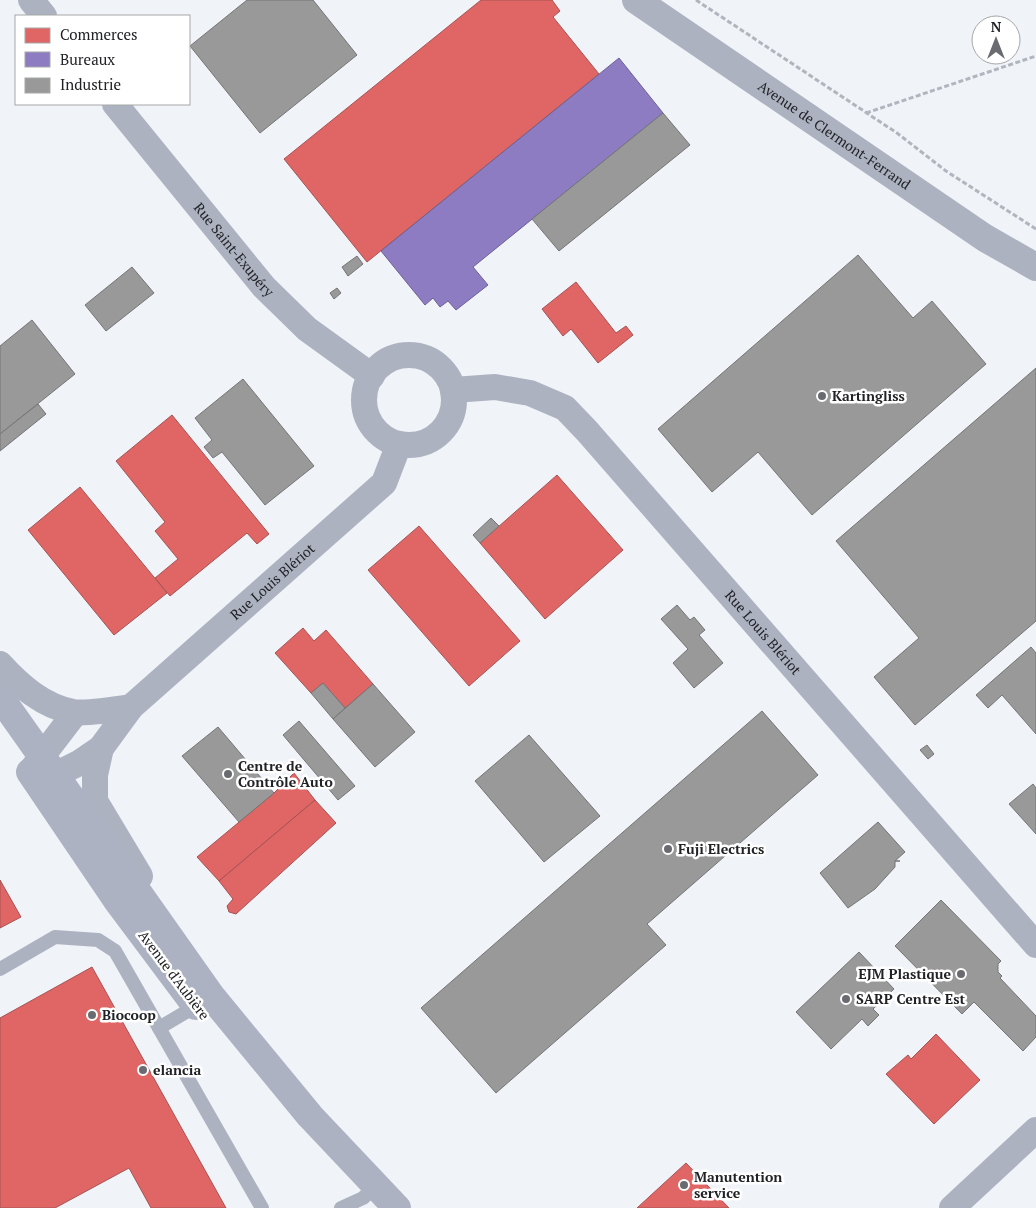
<svg xmlns="http://www.w3.org/2000/svg" width="1036" height="1208" font-family="'PT Serif',serif">
<style>
.shops{fill:#e06666;stroke:#a75253}
.offices{fill:#8e7cc3;stroke:#6d6194}
.industry{fill:#999;stroke:#757576}
.lines{fill:none;stroke-linecap:round;stroke-linejoin:round}
.path{stroke:#b1b5be;stroke-width:3;stroke-dasharray:5 2.5;stroke-linecap:butt}
.service{stroke:#adb2c1;stroke-width:14}
.minor{stroke:#adb2c1;stroke-width:26}
.tertiary{stroke:#adb2c1;stroke-width:28}
.secondary{stroke:#acb2c1;stroke-width:28}
.poi-dot{fill:#696b70;stroke:#fff;stroke-width:2}
.labels{text-anchor:middle;stroke-width:5;stroke-linejoin:round;paint-order:stroke}
.street-label{font-size:14px;fill:#212226;stroke:#fff}
.poi-label{font-size:14px;font-weight:bold;fill:#212226;stroke:#fff;text-anchor:start}
</style>
<rect width="100%" height="100%" fill="#f0f3f8"/>
<g class="shops">
<path d="M481 0H552L560 11 553 17 599 74 367 262 284 159Z"/>
<path d="M576 282 616 333 626 326 633 335 598 363 571 329 563 336 542 309Z"/>
<path d="M172 415 269 534 257 544 247 533 170 596 155 578 178 559 155 531 165 522 116 461Z"/>
<path d="M557 475 623 550 545 619 480 543Z"/>
<path d="M80 487 167 593 114 635 28 530Z"/>
<path d="M419 526 520 641 469 686 368 570Z"/>
<path d="M303 628 314 641 326 630 373 684 345 708 323 683 311 693 275 653Z"/>
<path d="M294 773 315 800 219 881 197 857 274 793Z"/>
<path d="M315 800 336 823 236 914 229 912 227 906 233 899 219 881Z"/>
<path d="M0 880 21 917 0 928Z"/>
<path d="M92 967 226 1208H151L129 1168 55 1208H0V1018Z"/>
<path d="M936 1034 980 1080 934 1124 886 1074 908 1055 911 1059Z"/>
<path d="M686 1163 729 1208H637Z"/>
</g>
<path class="offices" d="M619 58 663 113 473 267 488 285 456 310 448 301 440 307 433 298 425 305 381 251Z"/>
<g class="industry">
<path d="M247 0H313L357 55 260 133 190 46Z"/>
<path d="M663 113 690 145 559 251 532 219Z"/>
<path d="M858 255 913 318 932 301 986 364 812 515 758 452 712 492 658 429Z"/>
<path d="M357 256 363 264 348 276 342 267Z"/>
<path d="M132 267 154 293 106 331 85 305Z"/>
<path d="M337 288 341 293 334 299 330 293Z"/>
<path d="M32 320 75 374 0 434V346Z"/>
<path d="M1036 368V621L915 725 874 677 919 638 836 541Z"/>
<path d="M243 379 314 466 265 505 222 452 213 458 204 447 212 440 195 418Z"/>
<path d="M38 404 46 414 0 451V434Z"/>
<path d="M491 518 499 526 480 543 473 535Z"/>
<path d="M677 605 690 620 694 617 705 630 699 635 723 663 694 688 673 663 688 649 661 619Z"/>
<path d="M1031 647 1036 653V734L1002 695 988 708 976 695Z"/>
<path d="M323 683 345 708 333 719 311 693Z"/>
<path d="M373 684 415 732 375 767 333 719Z"/>
<path d="M762 711 818 775 647 924 666 945 496 1093 421 1008Z"/>
<path d="M299 721 355 786 338 800 283 735Z"/>
<path d="M218 727 274 793 239 822 182 756Z"/>
<path d="M529 735 600 816 544 862 475 781Z"/>
<path d="M927 745 934 754 928 759 920 750Z"/>
<path d="M1033 784 1036 788V834L1009 804Z"/>
<path d="M878 822 905 852 895 861H900H895V867L875 889 848 908 820 873Z"/>
<path d="M941 900 1001 961 998 964V972L1002 976 1000 978 1036 1016V1037L1023 1051 974 1002 962 1014 895 946Z"/>
<path d="M859 952 894 989 873 1009 879 1015 868 1026 862 1019 831 1049 796 1012Z"/>
</g>
<g class="lines">
<g class="path">
<path d="M696 0 897 133 946 171 1036 229"/>
<path d="M866 113 1036 56"/>
</g>
<g class="service">
<path d="M0 969 55 937 98 940 115 951 262 1208"/>
<path d="M159 1028 196 1006"/>
<path d="M341 1208 363 1198 375 1187"/>
</g>
<g class="minor">
<path d="M31 0 44 16"/>
<path id="s1" d="M115 104 264 287 307 329 372 376"/>
<circle cx="409" cy="400" r="45"/>
<path id="s2" d="M453 390 495 387 530 393 565 408 587 431 1036 945"/>
<path d="M0 664C20 686 43 706 73 712 85 714 118 709 131 707"/>
<path d="M75 713 30 772 55 775 79 763 101 748"/>
<path id="s3" d="M140 876 95 801V775L101 748 131 707 384 483 399 444"/>
<path d="M952 1208 1036 1130"/>
</g>
<path class="tertiary" id="s4" d="M636 0 985 238 1036 267"/>
<g class="secondary">
<path d="M0 697 212 997 310 1116 397 1208"/>
<path d="M30 772 116 899 196 1006"/>
</g>
</g>
<g class="poi-dot">
<circle cx="822" cy="396" r="5"/>
<circle cx="228" cy="774" r="5"/>
<circle cx="668" cy="849" r="5"/>
<circle cx="961" cy="974" r="5"/>
<circle cx="846" cy="999" r="5"/>
<circle cx="92" cy="1015" r="5"/>
<circle cx="143" cy="1070" r="5"/>
<circle cx="684" cy="1185" r="5"/>
</g>
<g class="labels">
<g class="street-label">
<text dy="5" stroke="none"><textPath href="#s4" startOffset="240">Avenue de Clermont-Ferrand</textPath></text>
<text dy="5" stroke="none"><textPath href="#s1" startOffset="188">Rue Saint-Exupéry</textPath></text>
<text dy="5" stroke="none"><textPath href="#s3" startOffset="381">Rue Louis Blériot</textPath></text>
<text dy="5" stroke="none"><textPath href="#s2" startOffset="415">Rue Louis Blériot</textPath></text>
<text transform="translate(174 975) rotate(53)" y="5">Avenue d'Aubière</text>
</g>
<g class="poi-label">
<text x="832" y="401">Kartingliss</text>
<text x="238" y="771">Centre de<tspan x="238" dy="16">Contrôle Auto</tspan></text>
<text x="678" y="854">Fuji Electrics</text>
<text x="951" y="979" text-anchor="end">EJM Plastique</text>
<text x="856" y="1004">SARP Centre Est</text>
<text x="102" y="1020">Biocoop</text>
<text x="153" y="1075">elancia</text>
<text x="694" y="1182">Manutention<tspan x="694" dy="16">service</tspan></text>
</g>
</g>
<rect x="15" y="15" width="175" height="90" fill="#ffffff" stroke="#a6a7a8"/>
<rect x="25" y="28" width="25" height="15" fill="#e06666" stroke="#a6a7a8"/>
<text x="60" y="40" font-size="15" fill="#212226">Commerces</text>
<rect x="25" y="52" width="25" height="15" fill="#8e7cc3" stroke="#a6a7a8"/>
<text x="60" y="65" font-size="15" fill="#212226">Bureaux</text>
<rect x="25" y="78" width="25" height="15" fill="#999999" stroke="#a6a7a8"/>
<text x="60" y="90" font-size="15" fill="#212226">Industrie</text>
<g transform="translate(996 40)"><circle r="24" fill="#ffffff" stroke="#a6a7a8"/>
<path d="M0-4L9 19L0 12L-9 19Z" fill="#696b70"/>
<text y="-8" font-size="14" font-weight="bold" text-anchor="middle" fill="#212226">N</text>
</g>
</svg>
